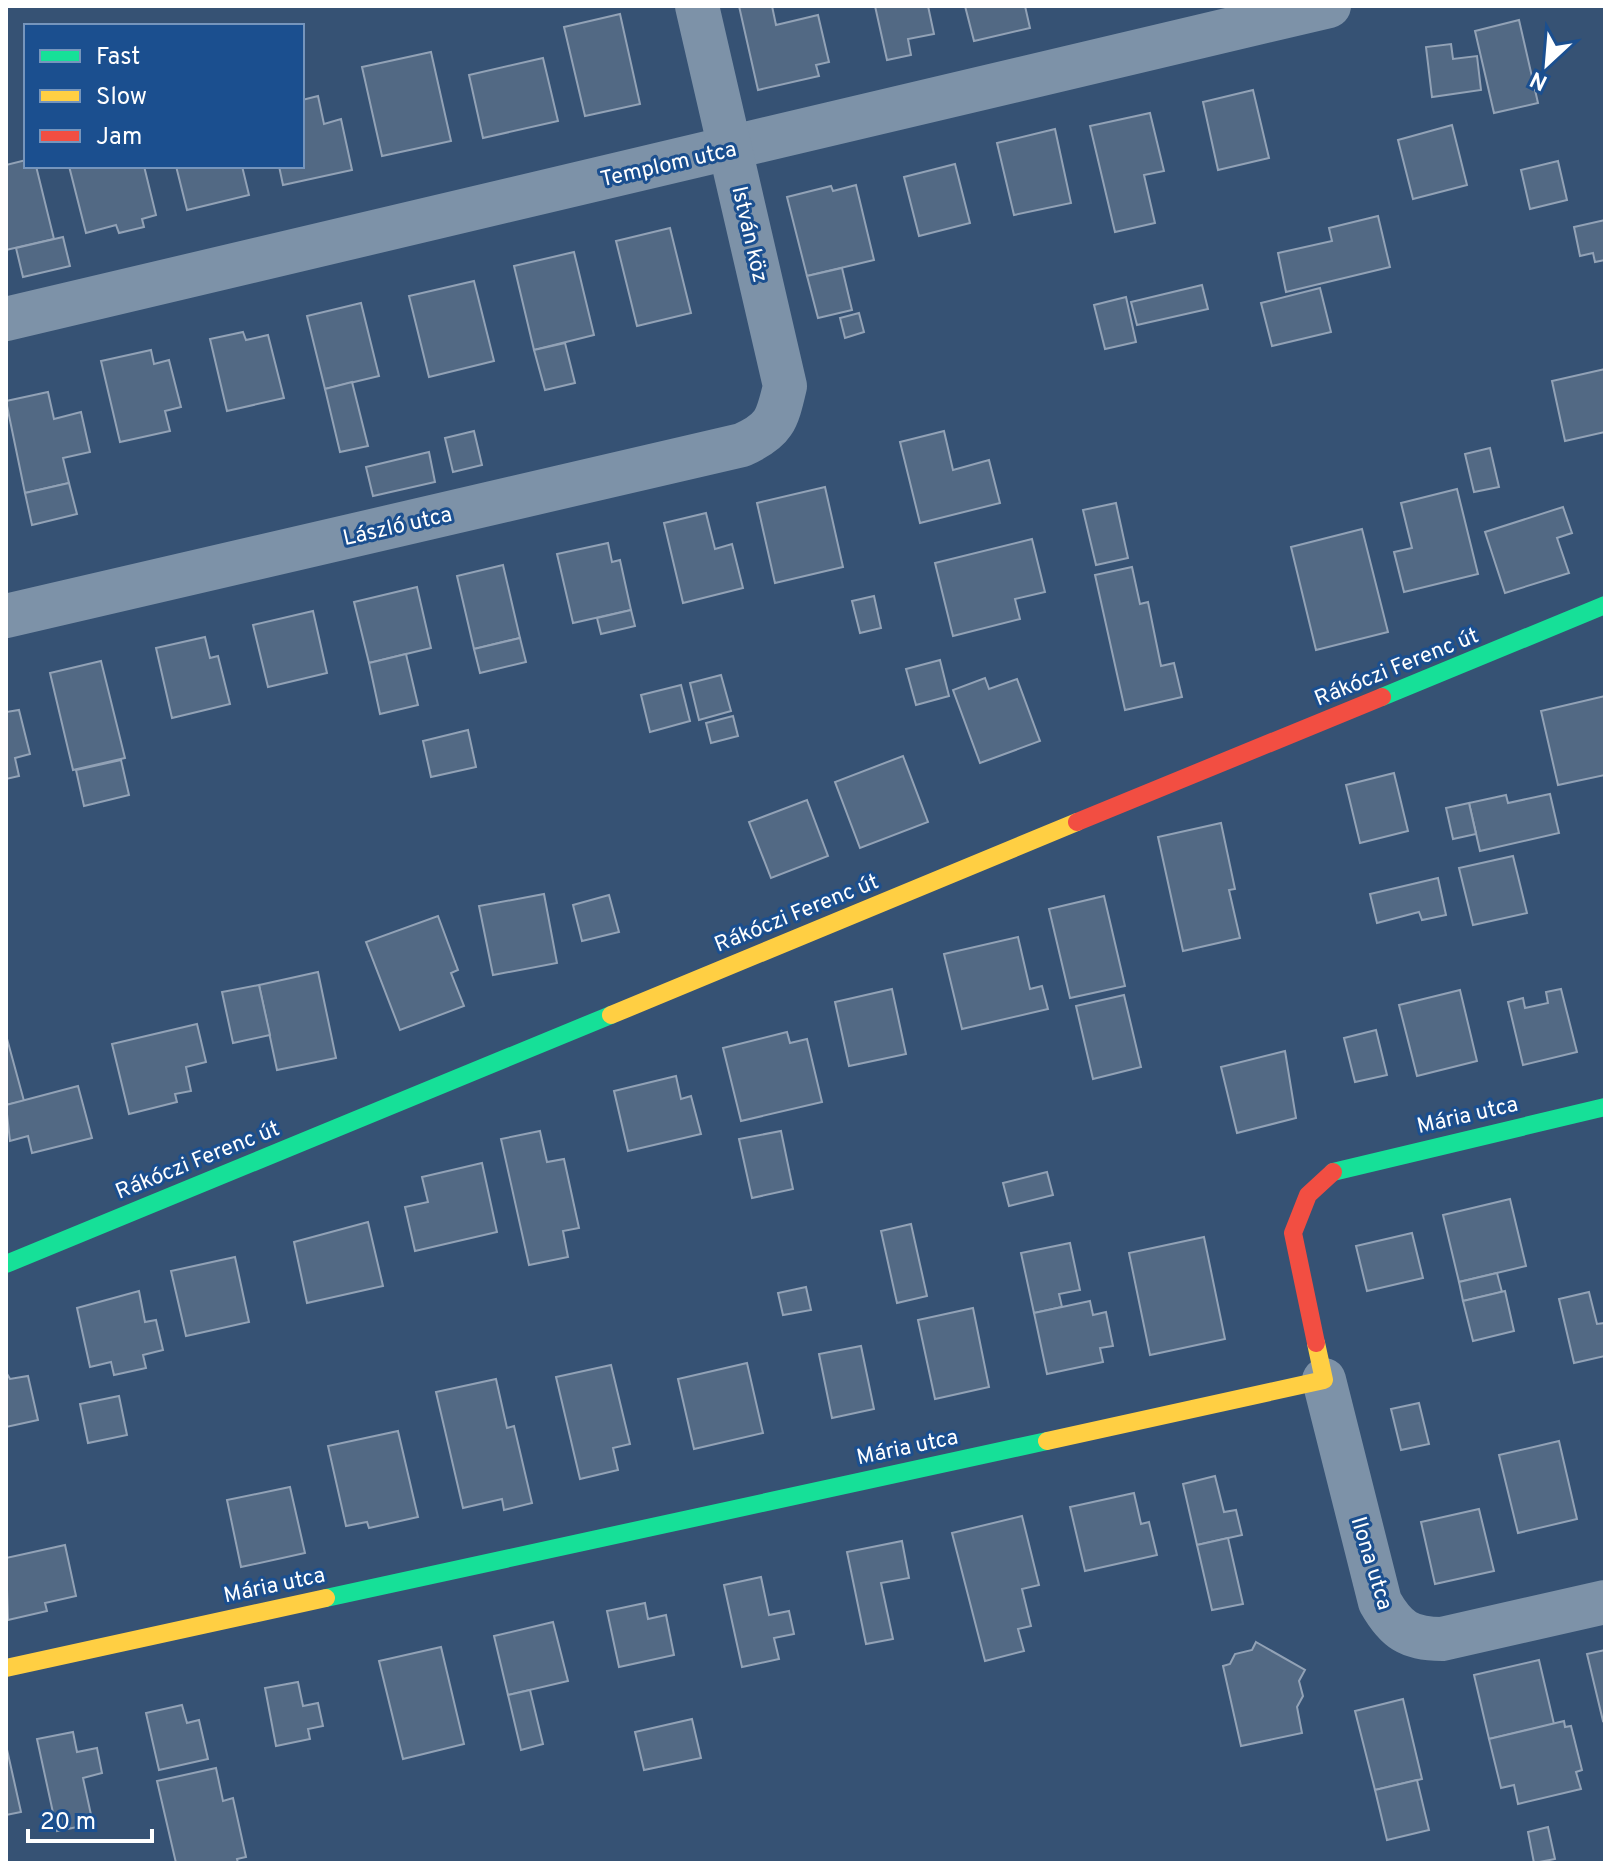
<svg xmlns="http://www.w3.org/2000/svg" width="1611" height="1869" font-family="Overpass,sans-serif">
<style>
.building{fill:#526984;stroke:#92a2b6;stroke-width:2}
.lines{fill:none;stroke-linecap:round;stroke-linejoin:round}
.street{stroke:#7d92a8;stroke-width:44}
.fast{stroke:#16e098;stroke-width:18}
.slow{stroke:#ffcf43;stroke-width:18}
.jam{stroke:#f24e42;stroke-width:18}
.labels{text-anchor:middle;stroke-width:6;stroke-linejoin:round;paint-order:stroke}
.street-label{font-size:22px;fill:#fff;stroke:#1b4f8f}
</style>
<rect width="100%" height="100%" fill="#365274"/>
<g class="building">
<path d="M739 6H772L776 25 818 15 829 62 816 65 819 76 758 90Z"/>
<path d="M875 6H928L934 34 908 39 911 55 887 60Z"/>
<path d="M965 6H1025L1030 28 974 41Z"/>
<path d="M620 14 640 104 585 116 564 27Z"/>
<path d="M1519 20 1538 103 1494 113 1475 31Z"/>
<path d="M1451 44 1453 59 1477 56 1481 90 1432 97 1426 47Z"/>
<path d="M431 52 451 141 382 156 362 67Z"/>
<path d="M543 58 558 121 483 138 469 75Z"/>
<path d="M1253 90 1269 158 1218 170 1203 102Z"/>
<path d="M318 96 324 124 341 119 352 170 283 185 279 166H302V100Z"/>
<path d="M1150 113 1164 171 1144 175 1155 223 1115 232 1090 126Z"/>
<path d="M1452 125 1467 185 1413 199 1398 140Z"/>
<path d="M1055 129 1071 203 1014 215 997 143Z"/>
<path d="M26 160V166H36L54 239 6 250V165Z"/>
<path d="M1558 161 1567 200 1530 209 1521 170Z"/>
<path d="M955 164 970 223 919 236 904 177Z"/>
<path d="M69 166H144L156 215 142 219 144 227 119 233 116 225 86 233Z"/>
<path d="M176 166H242L249 195 187 210Z"/>
<path d="M856 185 874 260 807 276 787 197 831 186 833 191Z"/>
<path d="M1378 216 1390 267 1286 292 1278 253 1332 241 1329 228Z"/>
<path d="M1605 220V260L1595 262 1593 253 1580 256 1574 227Z"/>
<path d="M670 228 691 313 637 326 616 241Z"/>
<path d="M63 237 70 266 23 277 16 248Z"/>
<path d="M574 252 594 335 534 350 514 266Z"/>
<path d="M842 268 852 310 818 318 807 276Z"/>
<path d="M474 281 494 361 429 377 409 296Z"/>
<path d="M1202 285 1208 309 1137 325 1131 302Z"/>
<path d="M1320 288 1331 332 1272 346 1261 303Z"/>
<path d="M1126 297 1136 342 1105 349 1094 305Z"/>
<path d="M361 303 379 376 325 389 307 316Z"/>
<path d="M859 313 864 332 845 338 840 318Z"/>
<path d="M243 332 246 340 268 335 284 398 227 411 210 339Z"/>
<path d="M565 343 575 383 545 390 534 350Z"/>
<path d="M151 350 154 364 169 360 181 407 165 411 170 431 120 442 101 361Z"/>
<path d="M1605 369V432L1565 441 1552 381Z"/>
<path d="M352 382 368 446 340 452 325 389Z"/>
<path d="M48 392 54 419 81 412 90 452 63 458 69 483 25 493 6 401Z"/>
<path d="M474 431 482 465 453 472 445 438Z"/>
<path d="M944 431 953 470 989 460 1000 503 920 523 900 442Z"/>
<path d="M1490 448 1499 487 1474 492 1465 454Z"/>
<path d="M429 452 435 482 373 496 366 467Z"/>
<path d="M69 483 77 514 32 525 25 493Z"/>
<path d="M825 487 843 567 775 583 757 503Z"/>
<path d="M1457 489 1478 574 1404 592 1394 552 1412 548 1401 503Z"/>
<path d="M1116 503 1128 558 1096 565 1083 510Z"/>
<path d="M1563 507 1572 533 1557 538 1569 573 1505 593 1485 532Z"/>
<path d="M706 513 715 549 732 544 743 588 683 603 664 523Z"/>
<path d="M1362 529 1388 632 1316 650 1291 547Z"/>
<path d="M1032 539 1045 592 1015 599 1020 619 953 636 935 563Z"/>
<path d="M608 543 612 562 620 560 631 610 573 623 557 554Z"/>
<path d="M503 565 520 638 474 649 457 576Z"/>
<path d="M1132 567 1140 604 1148 602 1161 666 1174 663 1182 697 1125 710 1095 575Z"/>
<path d="M417 587 431 648 369 663 354 602Z"/>
<path d="M874 596 881 628 860 633 852 601Z"/>
<path d="M631 610 635 626 601 634 597 618Z"/>
<path d="M313 611 327 673 268 687 253 625Z"/>
<path d="M205 637 210 658 218 656 230 704 172 718 156 648Z"/>
<path d="M520 638 526 662 480 673 474 649Z"/>
<path d="M406 654 418 705 380 714 369 663Z"/>
<path d="M940 660 949 696 916 705 906 669Z"/>
<path d="M101 661 125 758 73 770 50 673Z"/>
<path d="M721 675 731 711 699 720 690 683Z"/>
<path d="M985 678 989 689 1017 679 1040 741 980 763 953 690Z"/>
<path d="M681 685 690 721 650 732 641 695Z"/>
<path d="M1605 696V775L1558 785 1541 711Z"/>
<path d="M19 710 30 754 15 758 19 776 6 779V712Z"/>
<path d="M733 716 738 736 711 743 706 723Z"/>
<path d="M468 730 476 767 431 777 423 741Z"/>
<path d="M903 756 928 822 860 848 835 782Z"/>
<path d="M121 760 129 795 84 806 76 770Z"/>
<path d="M1394 773 1408 831 1360 843 1346 785Z"/>
<path d="M1550 794 1559 833 1480 851 1469 803 1506 795 1508 803Z"/>
<path d="M807 800 828 856 771 878 749 822Z"/>
<path d="M1469 803 1476 834 1453 839 1446 808Z"/>
<path d="M1221 823 1235 889 1229 890 1240 938 1183 951 1158 837Z"/>
<path d="M1513 856 1527 913 1473 925 1459 868Z"/>
<path d="M1438 878 1446 915 1422 920 1419 912 1377 923 1370 894Z"/>
<path d="M544 894 557 963 493 975 479 906Z"/>
<path d="M609 895 619 932 582 941 573 905Z"/>
<path d="M1104 896 1125 986 1070 998 1049 909Z"/>
<path d="M438 916 458 970 451 973 464 1006 400 1030 366 942Z"/>
<path d="M1018 937 1030 989 1042 986 1048 1009 962 1029 944 954Z"/>
<path d="M318 972 336 1058 277 1070 259 985Z"/>
<path d="M259 985 270 1035 233 1043 222 992Z"/>
<path d="M892 989 906 1054 849 1066 835 1002Z"/>
<path d="M1561 989 1577 1052 1523 1065 1508 1002 1523 998 1525 1008 1548 1003 1546 992Z"/>
<path d="M1460 990 1477 1061 1417 1076 1399 1005Z"/>
<path d="M1124 995 1141 1067 1093 1079 1076 1006Z"/>
<path d="M197 1024 206 1062 186 1067 191 1091 175 1094 177 1102 129 1114 112 1044Z"/>
<path d="M1376 1030 1387 1075 1355 1082 1344 1038Z"/>
<path d="M787 1032 790 1043 807 1039 822 1102 741 1121 723 1048Z"/>
<path d="M6 1035 24 1101 6 1105Z"/>
<path d="M1285 1051 1296 1118 1237 1133 1221 1067Z"/>
<path d="M676 1076 681 1099 691 1096 701 1134 628 1151 614 1091Z"/>
<path d="M78 1086 92 1138 32 1153 28 1136 10 1141 6 1105Z"/>
<path d="M540 1131 547 1162 564 1159 579 1228 563 1231 568 1257 529 1265 501 1139Z"/>
<path d="M781 1131 793 1189 752 1198 739 1139Z"/>
<path d="M482 1163 497 1232 415 1251 405 1207 428 1202 422 1177Z"/>
<path d="M1047 1172 1053 1195 1009 1206 1003 1183Z"/>
<path d="M1510 1199 1526 1266 1459 1282 1443 1215Z"/>
<path d="M368 1222 383 1286 307 1303 294 1242Z"/>
<path d="M911 1224 927 1296 897 1303 881 1231Z"/>
<path d="M1412 1233 1423 1278 1367 1291 1356 1246Z"/>
<path d="M1204 1237 1225 1339 1150 1355 1129 1253Z"/>
<path d="M1070 1243 1080 1290 1059 1294 1062 1307 1034 1313 1021 1253Z"/>
<path d="M235 1257 249 1322 186 1336 171 1271Z"/>
<path d="M1497 1273 1502 1292 1463 1301 1459 1282Z"/>
<path d="M806 1287 811 1310 783 1315 778 1293Z"/>
<path d="M139 1291 145 1322 156 1320 163 1350 143 1355 146 1368 114 1375 111 1362 90 1367 77 1308Z"/>
<path d="M1505 1291 1514 1331 1473 1341 1463 1301Z"/>
<path d="M1589 1292 1597 1324 1605 1323V1356L1574 1363 1559 1299Z"/>
<path d="M1090 1301 1093 1315 1106 1312 1113 1346 1100 1348 1103 1362 1047 1374 1034 1313Z"/>
<path d="M973 1308 989 1387 935 1399 918 1320Z"/>
<path d="M861 1346 874 1409 832 1418 819 1354Z"/>
<path d="M747 1363 763 1433 694 1449 678 1379Z"/>
<path d="M611 1365 630 1444 613 1448 618 1470 580 1479 556 1377Z"/>
<path d="M6 1372 10 1379 28 1376 38 1420 6 1427Z"/>
<path d="M496 1379 507 1428 514 1426 532 1503 504 1510 502 1499 463 1508 436 1392Z"/>
<path d="M119 1396 127 1435 88 1443 80 1404Z"/>
<path d="M1419 1403 1429 1444 1401 1450 1391 1409Z"/>
<path d="M398 1431 418 1517 369 1528 367 1522 346 1526 328 1446Z"/>
<path d="M1559 1441 1577 1519 1518 1533 1499 1455Z"/>
<path d="M1215 1476 1224 1512 1236 1510 1242 1535 1197 1545 1183 1484Z"/>
<path d="M290 1487 305 1553 241 1567 227 1500Z"/>
<path d="M1134 1493 1141 1524 1149 1522 1157 1555 1085 1571 1070 1507Z"/>
<path d="M1479 1509 1494 1571 1435 1584 1421 1522Z"/>
<path d="M1022 1516 1039 1585 1022 1589 1031 1626 1018 1629 1024 1651 985 1661 952 1533Z"/>
<path d="M1228 1538 1243 1604 1212 1610 1197 1545Z"/>
<path d="M902 1541 909 1578 881 1583 893 1639 866 1644 847 1552Z"/>
<path d="M65 1545 76 1596 45 1603 47 1611 8 1620 6 1558Z"/>
<path d="M761 1577 769 1615 789 1611 794 1634 774 1638 779 1659 742 1667 724 1585Z"/>
<path d="M645 1603 648 1619 666 1615 674 1655 619 1667 607 1611Z"/>
<path d="M553 1622 568 1681 508 1695 494 1636Z"/>
<path d="M1256 1642 1305 1670 1299 1681 1303 1696 1297 1707 1302 1733 1241 1746 1223 1666 1230 1664 1235 1654 1252 1650Z"/>
<path d="M441 1647 464 1744 403 1759 379 1661Z"/>
<path d="M1605 1650V1720L1603 1721 1587 1654Z"/>
<path d="M1539 1660 1554 1724 1489 1739 1474 1675Z"/>
<path d="M298 1682 303 1706 318 1703 323 1726 308 1729 310 1739 276 1746 265 1688Z"/>
<path d="M530 1690 543 1744 521 1750 508 1695Z"/>
<path d="M1403 1699 1422 1779 1375 1790 1355 1711Z"/>
<path d="M182 1705 187 1723 199 1720 208 1759 159 1770 146 1713Z"/>
<path d="M692 1719 701 1758 644 1770 635 1732Z"/>
<path d="M1564 1721 1565 1727 1571 1726 1582 1770 1576 1772 1581 1789 1518 1804 1514 1785 1501 1788 1489 1739Z"/>
<path d="M73 1732 77 1752 97 1748 102 1773 83 1778 93 1824 57 1831 37 1739Z"/>
<path d="M6 1745 21 1812 6 1815Z"/>
<path d="M216 1768 223 1801 233 1798 246 1857 237 1859 238 1863H176L157 1781Z"/>
<path d="M1417 1780 1429 1830 1387 1840 1375 1790Z"/>
<path d="M1548 1827 1555 1859 1534 1863 1528 1832Z"/>
</g>
<g class="lines">
<g class="street">
<path d="M6 319 1329 6"/>
<path d="M6 616 742 445C775 430 777 420 785 386L697 6"/>
<path d="M1324 1380 1380 1602C1396 1630 1409 1639 1442 1639L1605 1602"/>
</g>
<g class="fast">
<path d="M1382 697 1605 605"/>
<path d="M1333 1172 1605 1107"/>
<path d="M6 1264 611 1015"/>
<path d="M326 1598 1047 1441"/>
</g>
<g class="slow">
<path d="M611 1015 1077 822"/>
<path d="M1047 1441 1324 1380 1316 1343"/>
<path d="M6 1668 326 1598"/>
</g>
<g class="jam">
<path d="M1077 822 1382 697"/>
<path d="M1316 1343 1293 1233 1308 1195 1333 1172"/>
</g>
</g>
<g class="labels">
<g class="street-label">
<text transform="translate(668 163) rotate(-13)" y="8">Templom utca</text>
<text transform="translate(751 234) rotate(77)" y="8">István köz</text>
<text transform="translate(397 525) rotate(-13)" y="8">László utca</text>
<text transform="translate(1396 666) rotate(-22)" y="8">Rákóczi Ferenc út</text>
<text transform="translate(796 912) rotate(-22)" y="8">Rákóczi Ferenc út</text>
<text transform="translate(1467 1114) rotate(-13)" y="8">Mária utca</text>
<text transform="translate(197 1159) rotate(-22)" y="8">Rákóczi Ferenc út</text>
<text transform="translate(907 1446) rotate(-12)" y="8">Mária utca</text>
<text transform="translate(1373 1563) rotate(73)" y="8">Ilona utca</text>
<text transform="translate(274 1584) rotate(-12)" y="8">Mária utca</text>
</g>
</g>
<rect width="1611" height="1869" fill="none" stroke="#ffffff" stroke-width="16"/>
<rect x="24" y="24" width="280" height="144" fill="#1b4f8f" stroke="#7695bc" stroke-width="2"/>
<rect x="40" y="50" width="40" height="12" fill="#16e098" stroke="#7695bc" stroke-width="2"/>
<text x="96" y="64" font-size="24" fill="#ffffff">Fast</text>
<rect x="40" y="90" width="40" height="12" fill="#ffcf43" stroke="#7695bc" stroke-width="2"/>
<text x="96" y="104" font-size="24" fill="#ffffff">Slow</text>
<rect x="40" y="130" width="40" height="12" fill="#f24e42" stroke="#7695bc" stroke-width="2"/>
<text x="96" y="144" font-size="24" fill="#ffffff">Jam</text>
<g transform="translate(1547 64) rotate(206)" stroke="#1b4f8f" stroke-width="6" paint-order="stroke">
<path d="M0-6L14 30L0 20L-14 30Z" fill="#ffffff"/>
<text y="-12" font-size="22" font-weight="bold" text-anchor="middle" fill="#ffffff">N</text>
</g>
<path d="M28 1829v12h124v-12" fill="none" stroke="#ffffff" stroke-width="4"/>
<text x="40" y="1829" font-size="24" fill="#ffffff" stroke="#1b4f8f" stroke-width="6" paint-order="stroke">20 m</text>
</svg>
